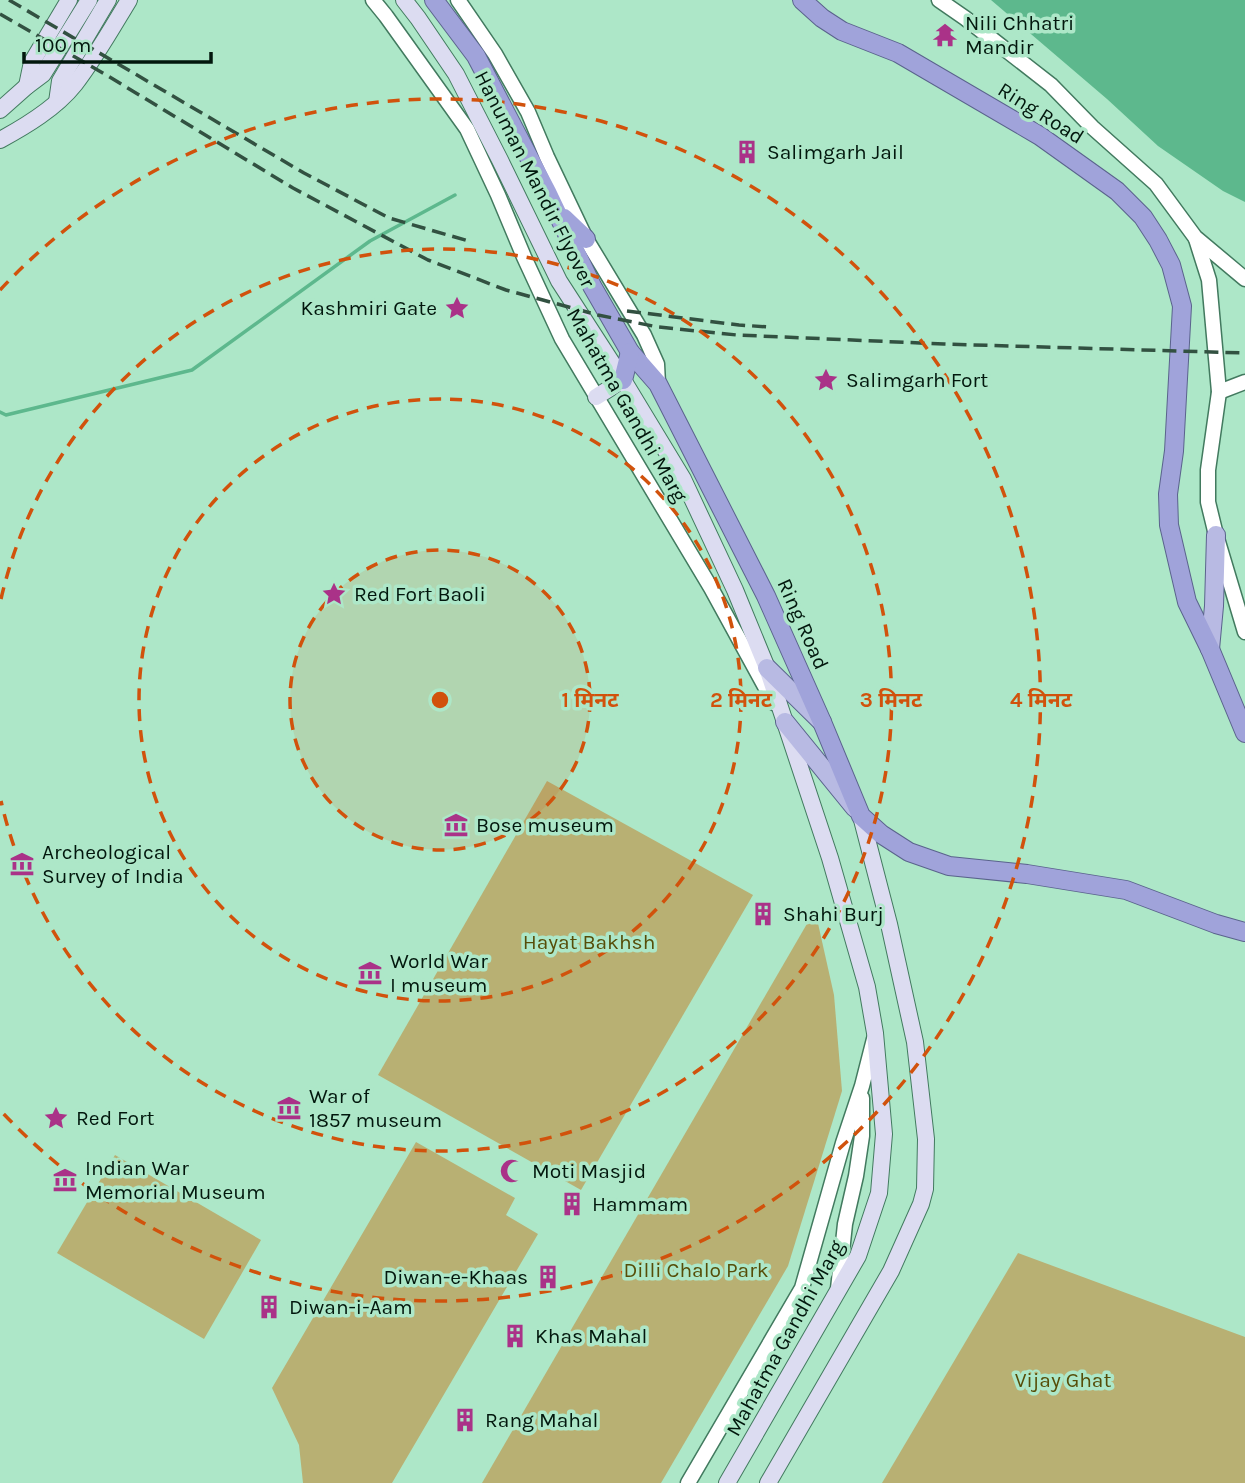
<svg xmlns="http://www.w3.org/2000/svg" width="1245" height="1483" font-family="Karla,'Noto Sans Devanagari',sans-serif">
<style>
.green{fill:#b8b073}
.water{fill:#5db88d}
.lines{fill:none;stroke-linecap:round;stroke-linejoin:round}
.stream{stroke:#5db88d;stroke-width:3.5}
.tertiary-casing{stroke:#427a5f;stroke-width:17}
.secondary-casing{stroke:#427a5f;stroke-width:18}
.primary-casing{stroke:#5a638c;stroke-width:20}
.trunk-casing{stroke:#5a638c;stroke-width:20}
.tertiary{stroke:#fff;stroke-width:14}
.secondary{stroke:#dcdcf1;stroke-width:16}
.primary{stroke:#b8bae3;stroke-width:18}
.trunk{stroke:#a0a3da;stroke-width:18}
.rail{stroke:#325141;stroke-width:3.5;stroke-dasharray:14 7;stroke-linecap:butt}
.ring{fill:none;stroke:#d1520c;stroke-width:3.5;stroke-dasharray:12 9}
.labels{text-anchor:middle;stroke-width:7;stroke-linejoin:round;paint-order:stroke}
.poi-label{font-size:21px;fill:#02170d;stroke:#ade7c8;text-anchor:start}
.street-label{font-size:21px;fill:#02170d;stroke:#ade7c8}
.park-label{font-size:21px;fill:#564d08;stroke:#ade7c8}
.centre{fill:#d1520c;stroke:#ade7c8;stroke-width:3.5}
.ring-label{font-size:21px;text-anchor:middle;font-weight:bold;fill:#d1520c;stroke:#ade7c8;stroke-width:7;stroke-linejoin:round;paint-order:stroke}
</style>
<rect width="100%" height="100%" fill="#ade7c8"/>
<g class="green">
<path d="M547 781 753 895 581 1190 378 1075Z"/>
<path d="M815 910 834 995 842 1091 788 1266 661 1483H482Z"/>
<path d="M416 1142 515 1198 506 1215 538 1234 392 1483H303L299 1445 272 1388Z"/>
<path d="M115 1155 261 1240 204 1339 57 1253Z"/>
<path d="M1018 1253 1245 1337V1483H882Z"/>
</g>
<path class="water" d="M991 0H1245V202L1223 191 1158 146 1107 99Z"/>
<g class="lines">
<path class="stream" d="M0 412 6 415 192 370 370 241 455 195"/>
<g class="tertiary-casing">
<g id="tertiary">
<path d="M373 0 386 16 467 129 498 195 524 257 562 339 711 588 774 703"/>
<path d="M458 0 495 54 528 112 547 157 586 239 644 335 657 364 658 384"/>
<path d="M939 0 965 18 1051 85 1092 127 1156 184 1195 237 1245 279"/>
<path d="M1196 239 1209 280 1219 392 1208 470V502L1216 535 1245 632"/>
<path d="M1219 392 1245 382"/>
<path d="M838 1289 845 1224 856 1176 862 1136V1098"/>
<path d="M688 1483 802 1288 843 1143 862 1086 874 1039"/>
</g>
</g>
<g class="secondary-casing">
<g id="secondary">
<path d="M404 0 418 18 456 74 500 160 559 281 623 380 683 479 735 590 767 668 830 858 867 987 875 1033 884 1134 879 1193 858 1256 727 1483"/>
<path d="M27 86 32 62 69 0"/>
<path d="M57 102 60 81 108 0"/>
<path d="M0 110 27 86 43 74 89 0"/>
<path d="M0 140C26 126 56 108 75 84 95 58 112 28 129 0"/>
<path d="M596 397 623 380"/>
<path d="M768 1483 891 1271 921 1204 925 1189 926 1139 915 1042 889 924 861 816"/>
</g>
</g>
<g class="primary-casing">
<g id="primary">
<path d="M1210 649 1214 606 1216 535"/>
<path d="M767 668 822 722"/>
<path d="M785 722 855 808"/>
</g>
</g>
<g class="trunk-casing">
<g id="trunk">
<path d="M434 0 476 56 547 192 592 286 630 352 658 384 766 596 822 722 861 816 881 834 909 852 949 866 1027 874 1126 890 1216 924 1245 932"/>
<path d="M802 0 822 18 842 31 898 53 1040 136 1117 191 1143 217 1158 240 1171 265 1182 306 1174 451 1168 494 1169 525 1187 602 1210 649 1245 733"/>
<path d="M564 218 586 239"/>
<path d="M623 380 630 352"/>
</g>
</g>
<use href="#tertiary" class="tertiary"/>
<use href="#secondary" class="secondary"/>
<use href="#primary" class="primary"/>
<use href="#trunk" class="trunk"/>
<g class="rail">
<path d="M9 0 304 173 389 218 472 242"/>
<path d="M0 14 108 76 293 188 428 260 506 290 598 315 658 327 737 335 944 344 1245 353"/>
<path d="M627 311 739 325 769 327"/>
</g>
</g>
<circle cx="440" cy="700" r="150" fill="#d1520c" fill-opacity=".12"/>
<g class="ring">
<circle cx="440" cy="700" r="150"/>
<circle cx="440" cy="700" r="301"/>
<path d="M1 599A451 451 0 1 1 1 801"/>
<path d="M0 290A601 601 0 1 1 0 1110"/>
</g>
<defs>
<g id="temple-bare" transform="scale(1.89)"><path d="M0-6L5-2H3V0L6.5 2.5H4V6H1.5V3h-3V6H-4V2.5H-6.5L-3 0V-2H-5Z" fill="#aa3288" stroke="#ade7c8" stroke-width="2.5" paint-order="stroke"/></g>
<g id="building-bare" transform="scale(1.89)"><path d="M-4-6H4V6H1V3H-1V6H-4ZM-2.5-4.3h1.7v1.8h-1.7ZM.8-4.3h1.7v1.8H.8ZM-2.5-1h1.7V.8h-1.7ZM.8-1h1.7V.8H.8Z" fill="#aa3288" stroke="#ade7c8" stroke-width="2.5" paint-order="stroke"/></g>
<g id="sight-bare" transform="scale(1.89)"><path d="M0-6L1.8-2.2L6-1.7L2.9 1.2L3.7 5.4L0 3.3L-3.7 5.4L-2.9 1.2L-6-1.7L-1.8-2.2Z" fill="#aa3288" stroke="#ade7c8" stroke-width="2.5" paint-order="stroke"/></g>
<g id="museum-bare" transform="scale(1.89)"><path d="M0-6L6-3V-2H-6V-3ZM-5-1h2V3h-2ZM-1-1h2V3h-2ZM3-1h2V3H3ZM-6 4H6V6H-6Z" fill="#aa3288" stroke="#ade7c8" stroke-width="2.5" paint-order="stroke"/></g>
<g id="mosque-bare" transform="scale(1.89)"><path d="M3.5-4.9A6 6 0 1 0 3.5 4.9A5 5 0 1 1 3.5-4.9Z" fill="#aa3288" stroke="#ade7c8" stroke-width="2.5" paint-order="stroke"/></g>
</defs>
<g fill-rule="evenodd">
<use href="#temple-bare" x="945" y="35"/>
<use href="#building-bare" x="747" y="152"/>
<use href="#sight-bare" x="457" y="308"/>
<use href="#sight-bare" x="826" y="380"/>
<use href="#sight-bare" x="334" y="594"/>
<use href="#museum-bare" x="456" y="825"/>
<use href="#museum-bare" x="22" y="864"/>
<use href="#building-bare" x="763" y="914"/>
<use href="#museum-bare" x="370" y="973"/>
<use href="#museum-bare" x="289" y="1108"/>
<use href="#sight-bare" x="56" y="1118"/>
<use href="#mosque-bare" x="512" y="1171"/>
<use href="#museum-bare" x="65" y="1180"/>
<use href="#building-bare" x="572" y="1204"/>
<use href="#building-bare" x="548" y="1277"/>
<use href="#building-bare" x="269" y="1307"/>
<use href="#building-bare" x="515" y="1336"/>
<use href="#building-bare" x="465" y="1420"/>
</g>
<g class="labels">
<g class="poi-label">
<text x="965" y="30">Nili Chhatri<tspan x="965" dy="24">Mandir</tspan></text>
<text x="767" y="159">Salimgarh Jail</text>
<text x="437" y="315" text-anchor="end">Kashmiri Gate</text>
<text x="846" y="387">Salimgarh Fort</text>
<text x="354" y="601">Red Fort Baoli</text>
<text x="476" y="832">Bose museum</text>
<text x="42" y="859">Archeological<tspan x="42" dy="24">Survey of India</tspan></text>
<text x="783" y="921">Shahi Burj</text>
<text x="390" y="968">World War<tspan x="390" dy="24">I museum</tspan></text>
<text x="309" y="1103">War of<tspan x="309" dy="24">1857 museum</tspan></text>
<text x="76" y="1125">Red Fort</text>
<text x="85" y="1175">Indian War<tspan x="85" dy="24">Memorial Museum</tspan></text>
<text x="532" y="1178">Moti Masjid</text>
<text x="592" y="1211">Hammam</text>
<text x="528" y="1284" text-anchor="end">Diwan-e-Khaas</text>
<text x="289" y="1314">Diwan-i-Aam</text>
<text x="535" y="1343">Khas Mahal</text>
<text x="485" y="1427">Rang Mahal</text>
</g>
<g class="street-label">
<text transform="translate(1041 113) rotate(32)" y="7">Ring Road</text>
<text transform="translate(535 179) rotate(63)" y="7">Hanuman Mandir Flyover</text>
<text transform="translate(627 405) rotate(60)" y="7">Mahatma Gandhi Marg</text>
<text transform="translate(803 624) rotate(66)" y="7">Ring Road</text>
<text transform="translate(785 1338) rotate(-61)" y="7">Mahatma Gandhi Marg</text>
</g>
<g class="park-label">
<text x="589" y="949">Hayat Bakhsh</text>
<text x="696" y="1277">Dilli Chalo Park</text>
<text x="1063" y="1387">Vijay Ghat</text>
</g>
</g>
<circle cx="440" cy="700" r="10" class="centre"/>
<g class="ring-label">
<text x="590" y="707">1 मिनट</text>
<text x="741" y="707">2 मिनट</text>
<text x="891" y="707">3 मिनट</text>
<text x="1041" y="707">4 मिनट</text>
</g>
<path d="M24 52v10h187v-10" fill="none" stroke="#02170d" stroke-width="3.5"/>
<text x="35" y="52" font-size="21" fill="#02170d" stroke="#ade7c8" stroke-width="5" paint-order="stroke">100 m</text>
</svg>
